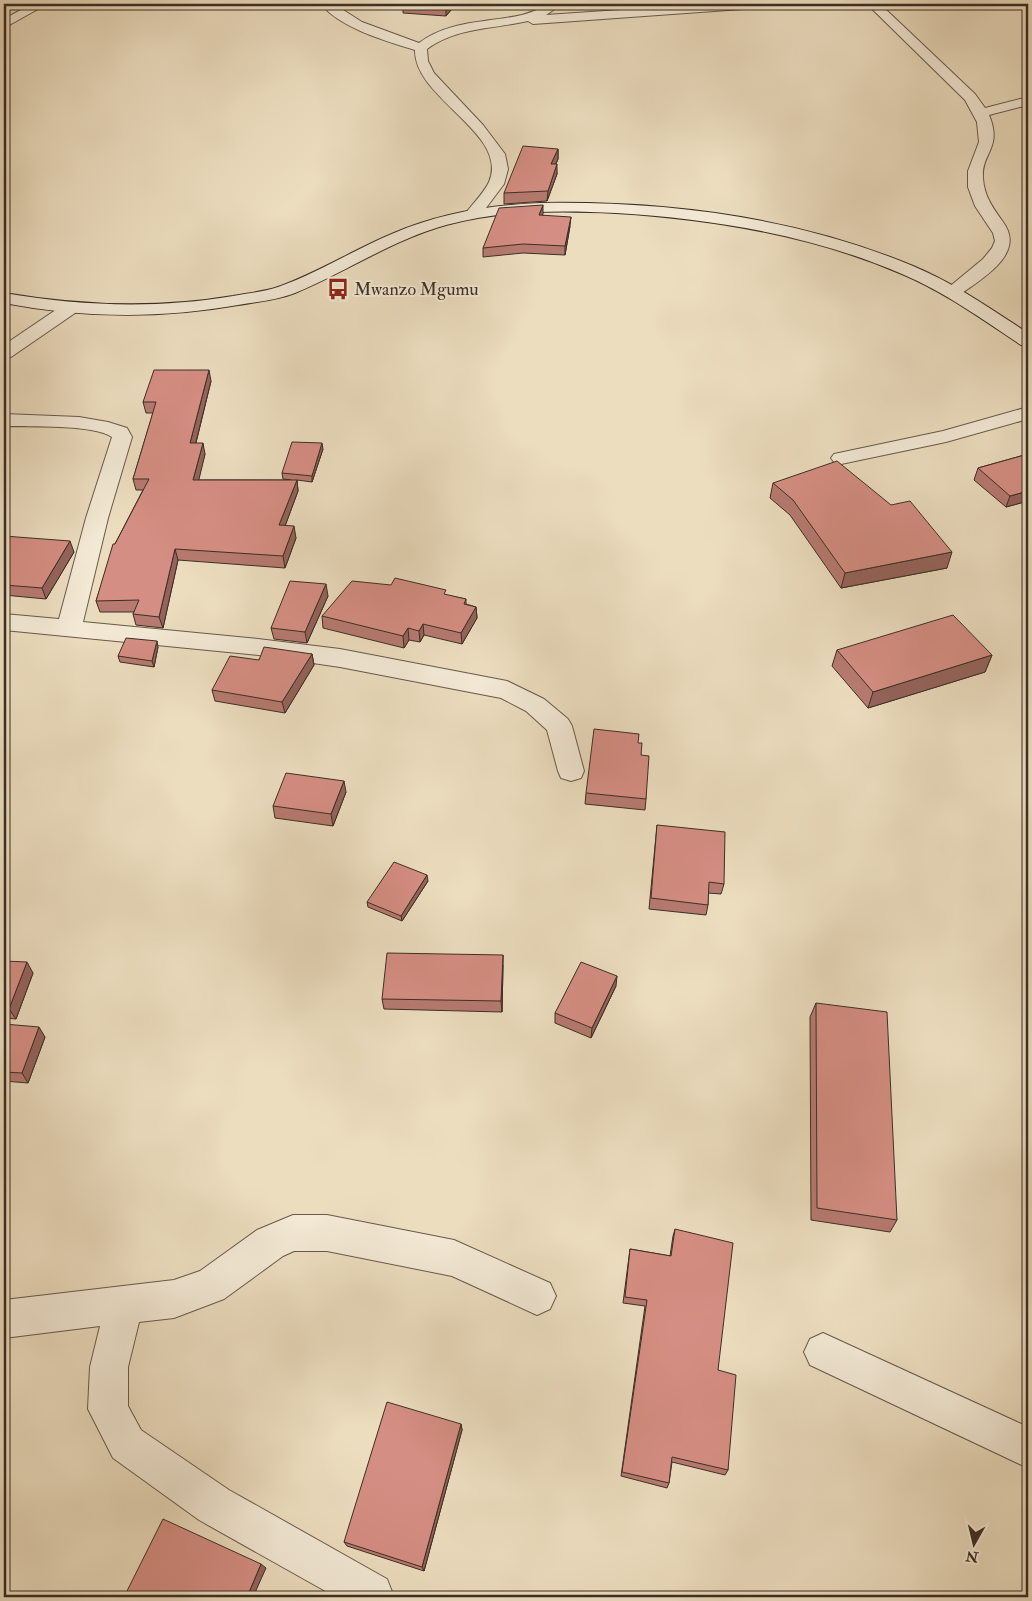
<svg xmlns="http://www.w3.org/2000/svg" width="1032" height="1601" font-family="'IM FELL Double Pica',serif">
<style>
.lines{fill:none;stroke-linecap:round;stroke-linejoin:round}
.street-casing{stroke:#675a4b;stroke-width:2}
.secondary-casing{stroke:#3b2f24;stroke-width:2}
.street{fill:#f3e9d5;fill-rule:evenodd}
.secondary{fill:#f3e9d5;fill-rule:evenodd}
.wall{fill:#b77a71;stroke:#3b2f24}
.shaded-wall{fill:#95635c;stroke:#3b2f24}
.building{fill:#d58e83;stroke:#3b2f24}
.labels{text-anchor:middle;stroke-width:4;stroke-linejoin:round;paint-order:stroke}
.far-poi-label{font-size:18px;fill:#3b2f24;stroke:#f3e9d5;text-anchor:start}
</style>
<rect width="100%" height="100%" fill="#ecddbf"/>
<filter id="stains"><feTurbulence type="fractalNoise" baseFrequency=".004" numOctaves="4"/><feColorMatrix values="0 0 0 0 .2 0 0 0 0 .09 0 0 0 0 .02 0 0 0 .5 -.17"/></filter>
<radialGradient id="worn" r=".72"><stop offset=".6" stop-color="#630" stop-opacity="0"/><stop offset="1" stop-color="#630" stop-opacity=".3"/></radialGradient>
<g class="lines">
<g class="street-casing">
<g id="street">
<path d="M32 4H47L4 28V19Z"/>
<path d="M321 4H334L362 22 419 43C450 20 486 23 522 15 538 11 546 3 562 4L546 15 709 4H762L756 8 533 24 528 21C493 29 457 27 427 49L428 61 434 73 483 125 505 154 508 169 504 184 480 216H468L466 213C473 203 484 193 489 182 510 133 414 99 415 50 386 41 340 28 321 4Z"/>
<path d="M867 4H880L975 94 985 108 1028 97V105L989 115C1003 148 981 153 983 178 984 196 993 208 1003 222 1027 254 981 279 958 296L952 297 946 296 943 292 983 259 992 248 995 241 993 233 975 206 968 187V171L979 142 977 122 965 100Z"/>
<path d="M72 302 78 303 81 307 78 311 11 357 4 359V345L66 303Z"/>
<path d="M1028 407V419L946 442 841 464 834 462 831 458 834 454 943 431Z"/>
<path d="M4 414 79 417 108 422 127 428 132 437 108 518 83 622 258 639 340 649 507 681 544 699 568 719 572 726 584 771 581 778 571 781 561 778 558 771 547 730 526 711 501 698 340 667 258 655 4 630V614L59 619 86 518 112 437C93 424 29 427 4 426Z"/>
<path d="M293 1215H327L454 1240 550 1283 556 1296 550 1309 537 1315 452 1276 327 1251H294L283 1256 224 1299 174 1318 139 1322 128 1367V1406L141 1430 229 1490 387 1579 393 1594 392 1597H336L199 1520 113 1458 88 1409 90 1367 100 1326 4 1338V1300L174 1280 200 1271 257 1230Z"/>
<path d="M823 1333 1028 1427V1468L810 1365 804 1352 810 1339Z"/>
</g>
</g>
<g class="secondary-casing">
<path id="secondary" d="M541 203C667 201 796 217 913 266 954 283 991 309 1028 333V347L1021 345C983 320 945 292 902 274 812 235 714 219 616 213 560 210 501 210 446 225 392 240 346 272 295 293 277 300 257 302 238 305 159 319 82 318 4 303V293C80 306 156 309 233 296 248 293 264 292 278 287 318 273 355 249 394 233 441 213 490 205 541 203Z"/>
</g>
<use href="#street" class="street"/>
<use href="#secondary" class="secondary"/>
</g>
<g class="wall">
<path d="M403 4H456L446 16 403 13Z"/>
<path d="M558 149V159L556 164 557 174 547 201 504 204V193Z"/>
<path d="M543 214 542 215 570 226 565 255 523 253 483 257V248Z"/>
<path d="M211 381 196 443 205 454 198 480H291L283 479 282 473 323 449 312 482 297 480 298 491 285 526 296 538 285 568 178 560 163 628 136 625 133 614 134 612H100L96 601 115 544 143 490H136L133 479 153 413H146L143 402Z"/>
<path d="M1028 454V501L1006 507 974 480 978 468Z"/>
<path d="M773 483 947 568 841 588 790 515 770 498Z"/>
<path d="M4 536 74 552 46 599 4 595Z"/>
<path d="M446 595 466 599V604L476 607 477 618 462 644 424 635 420 642 409 640 404 648 323 628 322 616Z"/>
<path d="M328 596 307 643 274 639 271 628Z"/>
<path d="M158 647 154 667 120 662 118 656Z"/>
<path d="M837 650 992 655 985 672 868 708 832 666Z"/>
<path d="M312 654 314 665 285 713 215 701 212 690 259 660Z"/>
<path d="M638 743 641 755 646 799 645 810 585 804 586 793Z"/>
<path d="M346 792 333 826 275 818 273 806Z"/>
<path d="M657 825 724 884 721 894 708 893V905L706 915 649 909Z"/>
<path d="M428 881 402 921 368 907 367 902Z"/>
<path d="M4 961 33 973 16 1019 4 1018Z"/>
<path d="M503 965 502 1012 384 1009 382 999Z"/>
<path d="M616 986 591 1038 555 1023V1013Z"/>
<path d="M816 1003 897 1220 890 1232 811 1220 810 1017Z"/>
<path d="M4 1024 45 1037 28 1083 4 1081Z"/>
<path d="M675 1229 718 1370 728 1470 725 1475 672 1462 669 1483 667 1488 621 1476 645 1306 623 1303 630 1249 670 1256 673 1236Z"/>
<path d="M461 1424 462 1430 424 1571 347 1546 344 1542Z"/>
</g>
<g class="shaded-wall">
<path d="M449 4H456L446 16V7Z"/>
<path d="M558 149V159L551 174V164Z"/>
<path d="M557 164V174L547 201 548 191Z"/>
<path d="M543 205V214L539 224V215Z"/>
<path d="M571 217 570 226 565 255V246Z"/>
<path d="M209 370 211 381 193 454 190 443Z"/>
<path d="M203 443 205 454 196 492 193 480Z"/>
<path d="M322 443 323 449 312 482V476Z"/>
<path d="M297 480 298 491 281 537 279 525Z"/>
<path d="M1028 491V501L1006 507 1010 496Z"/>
<path d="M4 492 8 502 4 510Z"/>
<path d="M294 526 296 538 285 568 283 556Z"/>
<path d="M70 541 74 552 46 599 42 588Z"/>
<path d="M175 549 178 560 163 628 159 617Z"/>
<path d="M952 552 947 568 841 588 845 573Z"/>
<path d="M326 584 328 596 307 643 305 632Z"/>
<path d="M476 607 477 618 462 644 461 633Z"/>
<path d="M423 624 424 635 420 642 419 631Z"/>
<path d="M408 628 409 640 404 648 403 636Z"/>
<path d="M157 641 158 647 154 667 152 661Z"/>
<path d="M312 654 314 665 285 713 282 702Z"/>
<path d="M992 655 985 672 868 708 873 692Z"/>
<path d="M344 781 346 792 333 826 331 814Z"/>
<path d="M427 875 428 881 402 921 401 916Z"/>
<path d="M503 955V965L502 1012 501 1001Z"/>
<path d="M27 962 33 973 16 1019 9 1009Z"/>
<path d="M617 976 616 986 591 1038 592 1028Z"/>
<path d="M39 1027 45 1037 28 1083 22 1073Z"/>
<path d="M461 1424 462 1430 424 1571 422 1567Z"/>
<path d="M261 1564 266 1568 253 1597H247Z"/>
</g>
<g class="building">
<path d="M403 4H449L446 7Z"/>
<path d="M523 146 558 149 551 164H557L548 191 504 193Z"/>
<path d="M543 205 539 215 571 217 565 246 523 244 483 248 499 208Z"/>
<path d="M154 370H209L190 443H203L193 480H297L279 525 294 526 283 556 175 549 159 617 133 614 139 600 96 601 113 544H115L149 479H133L156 402H143Z"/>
<path d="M292 442 322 443 312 476 282 473Z"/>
<path d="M1028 454V491L1010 496 978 468Z"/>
<path d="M837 461 891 505 910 501 952 552 845 573 793 500 773 483Z"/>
<path d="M4 536 70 541 42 588 4 585Z"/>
<path d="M395 578 446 590 444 594 466 599 464 604 476 607 461 633 423 624 419 631 408 628 403 636 322 616 352 581 391 585Z"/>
<path d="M290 581 326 584 305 632 271 628Z"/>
<path d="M953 615 992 655 873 692 837 650Z"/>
<path d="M126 638 157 641 152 661 118 656Z"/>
<path d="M264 647 312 654 282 702 212 690 230 656 259 660Z"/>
<path d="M594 729 639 734 638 743H642L641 755 649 756 646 799 586 793Z"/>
<path d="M286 773 344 781 331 814 273 806Z"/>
<path d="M657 825 725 832 724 884 709 882 708 905 651 898Z"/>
<path d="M394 862 427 875 401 916 367 902Z"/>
<path d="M387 953 503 955 501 1001 382 999Z"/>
<path d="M4 961 27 962 9 1009 4 1008Z"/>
<path d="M581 962 617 976 592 1028 555 1013Z"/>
<path d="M816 1003 887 1012 897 1220 817 1208Z"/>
<path d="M4 1024 39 1027 22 1073 4 1072Z"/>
<path d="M675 1229 733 1243 718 1370 736 1375 728 1470 672 1457 669 1483 622 1472 647 1300 625 1297 630 1249 671 1256Z"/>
<path d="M387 1402 461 1424 422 1567 344 1542Z"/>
<path d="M163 1519 261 1564 247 1597H124Z"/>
</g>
<defs>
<g id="bus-bare" transform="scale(1.725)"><path d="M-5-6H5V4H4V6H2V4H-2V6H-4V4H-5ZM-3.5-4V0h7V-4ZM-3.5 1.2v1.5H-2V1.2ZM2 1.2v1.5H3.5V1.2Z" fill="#8f2418" stroke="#f3e9d5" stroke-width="2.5" paint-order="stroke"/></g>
</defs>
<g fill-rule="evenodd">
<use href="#bus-bare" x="338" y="289"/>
</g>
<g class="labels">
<g class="far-poi-label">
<text x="354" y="295">Mwanzo Mgumu</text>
</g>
</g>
<rect width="1032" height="1601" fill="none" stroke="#ecddbf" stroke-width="20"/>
<rect x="5" y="5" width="1022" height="1591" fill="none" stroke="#3b2f24" stroke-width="2.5"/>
<rect x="10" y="10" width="1012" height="1581" fill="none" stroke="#3b2f24"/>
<g transform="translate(974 1544) rotate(188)" stroke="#f3e9d5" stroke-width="4" paint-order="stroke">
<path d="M0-4L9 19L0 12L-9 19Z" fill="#3b2f24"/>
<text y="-8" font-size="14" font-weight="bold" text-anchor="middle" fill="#3b2f24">N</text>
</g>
<rect width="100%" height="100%" filter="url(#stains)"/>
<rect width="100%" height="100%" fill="url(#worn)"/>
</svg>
